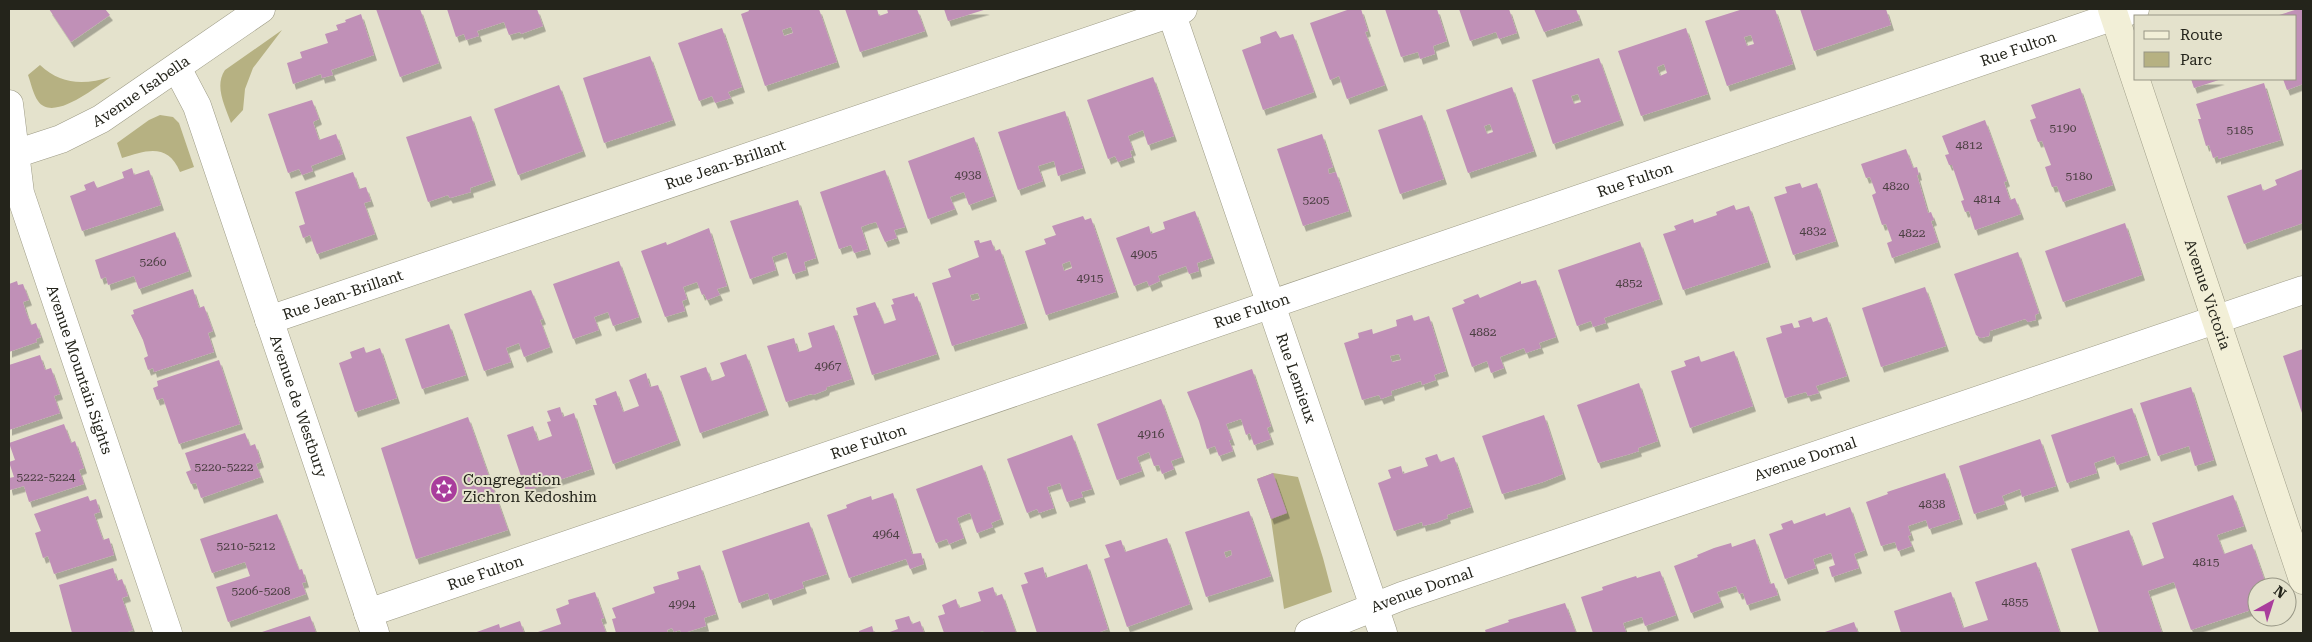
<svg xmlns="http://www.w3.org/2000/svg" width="2312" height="642" font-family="'Roboto Serif',serif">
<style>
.green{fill:#b6b182}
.building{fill:#c090b7;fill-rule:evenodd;filter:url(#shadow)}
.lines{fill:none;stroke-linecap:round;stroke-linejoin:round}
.street-casing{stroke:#9d9b86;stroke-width:29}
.secondary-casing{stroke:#9d9b86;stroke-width:29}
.street{stroke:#fff;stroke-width:28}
.secondary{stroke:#f2efd7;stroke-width:28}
.labels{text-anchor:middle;stroke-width:4;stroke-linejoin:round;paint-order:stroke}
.number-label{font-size:12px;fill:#4b3f42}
.street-label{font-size:15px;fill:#24241b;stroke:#e4e2cc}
.poi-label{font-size:15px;fill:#24241b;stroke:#e4e2cc;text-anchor:start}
</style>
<defs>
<filter id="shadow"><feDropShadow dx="3" dy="5.5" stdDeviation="0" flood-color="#0004"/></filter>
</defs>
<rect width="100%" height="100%" fill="#e4e2cc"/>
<g class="green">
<path d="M282 30 253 68 245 89 243 110 231 123C225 106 214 86 225 70Z"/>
<path d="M40 65C61 85 84 85 111 77 97 86 53 123 38 101 33 94 31 83 28 75Z"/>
<path d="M160 115 173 117 179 123 194 167 180 172C168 143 147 150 122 158L117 143 149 120Z"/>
<path d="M1273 473 1298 477 1323 558 1332 592 1284 609 1271 519 1257 479Z"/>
</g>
<g class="building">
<path d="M49 9H105L110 15 71 42Z"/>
<path d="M376 9H420L439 63 400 77Z"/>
<path d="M447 9H537L543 26 521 34 520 32 509 35 504 22 477 31 479 36 466 40 464 34 456 37Z"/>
<path d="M748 9H819L837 62 765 86 741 14 749 11ZM791 27 793 33 784 36 782 30Z"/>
<path d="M845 9H877L879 16 888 13 887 9H917L925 31 860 52Z"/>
<path d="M944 9H987L948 21Z"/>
<path d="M1350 9H1361L1368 31 1365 32 1385 85 1347 99 1339 76 1330 80 1310 23Z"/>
<path d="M1385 9H1437L1447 41 1433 46 1435 54 1420 59 1418 52 1401 57Z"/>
<path d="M1459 9H1509L1517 33 1499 39 1496 32 1470 41Z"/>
<path d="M1534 9H1576L1580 20 1544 32Z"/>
<path d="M1743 9H1775L1793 64 1727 86 1705 21ZM1751 35 1754 44 1747 46 1744 37Z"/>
<path d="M1800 9H1886L1891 25 1814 51Z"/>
<path d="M2298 9H2303V84L2287 90 2283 79H2296V16H2276Z"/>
<path d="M361 14 374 55 331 70 333 75 322 78 321 74 293 84 287 63 302 58 300 52 328 43 325 34 338 30 336 25 346 22 345 20Z"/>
<path d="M722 28 742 87 728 92 731 98 715 103 712 96 699 101 678 43Z"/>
<path d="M1686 28 1708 94 1641 116 1618 51ZM1664 64 1667 73 1660 76 1657 67Z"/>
<path d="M1276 31 1280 38 1293 34 1314 92 1263 110 1242 50 1261 43 1260 37Z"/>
<path d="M650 56 673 120 604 143 583 78Z"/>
<path d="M1599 58 1621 120 1553 144 1532 80ZM1578 94 1581 102 1574 104 1571 96Z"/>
<path d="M1153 77 1174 136 1148 145 1143 130 1128 136 1133 150 1130 151 1132 157 1118 162 1115 156 1108 159 1087 100Z"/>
<path d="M2191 79H2222L2194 88Z"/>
<path d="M2264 83 2281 140 2218 159V156L2213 158 2209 145 2206 146 2198 119H2201L2196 104Z"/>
<path d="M559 85 583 151 518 175 494 109Z"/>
<path d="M1512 87 1534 151 1468 173 1446 110ZM1490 124 1493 132 1487 134 1484 126Z"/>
<path d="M2080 88 2113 185 2063 202 2057 186 2052 187 2045 167 2051 165 2042 141 2038 142 2030 120 2036 118 2031 105Z"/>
<path d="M312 100 319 119 313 122 319 140 336 134 343 154 311 166 313 171 302 175 299 169 288 173 268 114Z"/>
<path d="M1065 111 1083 168 1058 176 1054 161 1038 166 1043 181 1018 190 998 132Z"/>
<path d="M1422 115 1444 179 1400 194 1378 130Z"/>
<path d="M471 116 493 180 470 188 471 192 450 198 448 195 428 202 406 137Z"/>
<path d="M1985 120 2007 181 2004 182 2010 200 2015 198 2021 214 1975 230 1969 211 1965 212 1961 201 1964 200 1952 165H1949L1945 155 1949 154 1942 136Z"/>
<path d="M1322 134 1333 167 1328 169 1329 174 1336 172 1349 211 1303 226 1277 149Z"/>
<path d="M974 137 994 196 969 205 964 192 950 197 955 209 928 219 908 161Z"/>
<path d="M1906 149 1913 168 1917 167 1919 175H1917L1928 213 1931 212 1934 220 1931 221 1938 242 1892 258 1887 243 1892 241 1886 224 1882 225 1872 195 1876 193 1870 177 1866 178 1861 164Z"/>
<path d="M132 168 134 175 149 170 161 205 82 231 70 196 86 190 84 185 94 181 97 188 124 178 122 172Z"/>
<path d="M2303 169V223L2244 244 2227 196 2261 184 2263 191 2277 185 2275 180Z"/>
<path d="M885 170 905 227 894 230 897 238 885 242 876 222 869 224 861 227 868 249 854 253 851 245 839 249 820 192Z"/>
<path d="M353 172 359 189 366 187 371 201 364 203 375 234 317 254 310 235 303 238 299 226 305 224 295 192Z"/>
<path d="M1800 183 1802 188 1817 183 1836 241 1793 255 1774 197 1787 193 1785 187Z"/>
<path d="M798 200 816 258 804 262 806 270 793 274 786 252 772 257 776 270 750 279 730 221Z"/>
<path d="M1734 205 1736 210 1749 206 1768 262 1683 290 1663 234 1676 230 1674 226 1693 219 1694 223 1717 215 1716 212Z"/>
<path d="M1195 211 1212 258 1197 263 1199 271 1189 274 1186 266 1158 276 1160 281 1149 286 1147 281 1134 286 1116 238 1149 226 1151 234 1165 229 1163 222Z"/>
<path d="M1083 216 1085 220 1091 218 1116 292 1046 315 1025 251 1046 244 1044 239 1056 235 1052 226ZM1070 261 1072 268 1064 271 1062 264Z"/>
<path d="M2125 223 2142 275 2063 302 2045 251Z"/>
<path d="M709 228 727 286 717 289 720 295 707 300 704 294 702 295 697 282 683 287 687 299 682 301 685 311 665 317 641 251 666 242 667 245Z"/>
<path d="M175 232 189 271 139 289 134 276 108 285 106 277 101 279 95 260Z"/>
<path d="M979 240 980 243 991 240 995 251 1000 249 1025 323 952 346 932 283 951 277 948 269 979 257 974 241ZM978 293 980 299 972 301 970 295Z"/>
<path d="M1640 242 1660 299 1604 318 1606 323 1593 327 1591 321 1577 326 1558 270Z"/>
<path d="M2018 252 2039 313 2035 315 2036 320 2028 322 2025 319 1990 331 1989 336 1981 338 1976 335 1954 274Z"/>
<path d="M619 261 639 317 613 326 608 312 594 317 599 330 573 339 553 284Z"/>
<path d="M1536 280 1556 337 1539 343 1541 348 1526 353 1524 348 1500 357 1504 368 1491 373 1487 361 1472 367 1452 308 1465 303 1463 300 1478 294 1480 298 1521 281V284Z"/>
<path d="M17 281 18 285 23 284 29 300 23 302 26 312 31 325 36 323 41 337 36 339 37 342 9 352V284Z"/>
<path d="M1925 287 1946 346 1881 367 1862 308Z"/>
<path d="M193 289 199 308 204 306 213 331 208 333 214 352 154 372 153 368 148 370 144 358 148 356 143 340 131 315 134 314 133 310Z"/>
<path d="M531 290 543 319 540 320 550 347 524 357 519 343 506 348 511 362 484 371 464 314Z"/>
<path d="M914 293 915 297 917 296 937 354 872 375 853 316 858 315 856 308 875 302 884 324 896 320 891 305 894 304 892 299Z"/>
<path d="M1412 315 1414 321 1429 316 1446 371 1434 375 1436 380 1422 385 1421 381 1391 391 1392 395 1381 399 1379 395 1362 400 1344 343 1359 338 1358 333 1372 329 1373 334 1397 326 1396 320ZM1399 354 1401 360 1392 362 1390 356Z"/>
<path d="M1811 317 1813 322 1827 317 1847 376 1816 386 1819 393 1808 396 1806 392 1785 398 1766 338 1782 333 1780 326 1792 323 1794 328 1800 327 1798 321Z"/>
<path d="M449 324 466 375 422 389 405 339Z"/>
<path d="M834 325 852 379 827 387 826 390 813 395 811 394 786 402 767 346 794 338 798 352 806 350 812 347 808 333Z"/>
<path d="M364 347 366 353 380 348 397 398 355 412 339 363 352 358 350 352Z"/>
<path d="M2303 349V416L2283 356Z"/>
<path d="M1734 351 1753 406 1690 428 1671 371 1686 366 1684 361 1699 356 1701 362Z"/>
<path d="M746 354 766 410 700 433 680 376 706 367 711 381 718 379 725 376 720 363Z"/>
<path d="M40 355 45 370 51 368 60 394 54 396 60 413 9 430V365Z"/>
<path d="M219 360 240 424 179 444 163 398 157 400 153 388 158 386 157 381Z"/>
<path d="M1252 369 1271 426 1267 428 1271 439 1254 445 1250 433 1246 435 1241 419 1226 424 1232 440H1229L1233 451 1219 456 1215 446 1207 449 1199 421 1187 392Z"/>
<path d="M646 373 650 387 658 385 678 440 613 464 593 405H597L595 399 616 391 623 412 639 406 629 380Z"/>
<path d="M1639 383 1658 441 1638 448 1639 451 1630 454 1598 463 1577 405Z"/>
<path d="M2191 387 2214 460 2195 466 2189 446 2158 456 2140 403Z"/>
<path d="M1161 399 1182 457 1171 461 1174 469 1162 474 1159 465 1154 466 1149 452 1144 454 1137 457 1142 471 1117 480 1097 424Z"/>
<path d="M560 407 563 417 574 413 592 469 526 491 507 435 533 426 538 441 552 436 547 422 551 421 547 411Z"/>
<path d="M2132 408 2148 455 2117 465 2114 456 2094 463 2097 473 2067 483 2051 435Z"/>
<path d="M1544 415 1563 474 1543 482 1502 494 1482 436Z"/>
<path d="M468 417 508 530 416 559 381 448Z"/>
<path d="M64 424 71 443 75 441 84 468 79 470 84 484 29 502 24 486 10 490 9 486V478L14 477 9 462 15 460 9 443Z"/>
<path d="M245 433 250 446 255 444 261 462 256 464 261 477 201 498 196 483 191 484 186 472 191 470 185 453Z"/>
<path d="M1072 435 1092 489 1081 492 1083 497 1067 502 1060 483 1047 487 1054 508 1039 513 1037 509 1027 513 1007 459Z"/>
<path d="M2040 439 2056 486 2022 497 2020 489 2002 496 2005 504 1974 514 1959 466Z"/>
<path d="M1437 454 1440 462 1454 457 1471 507 1447 515 1448 518 1435 523 1423 526 1422 522 1394 531 1378 483 1391 478 1388 470 1401 466 1403 474 1428 466 1425 458Z"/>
<path d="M982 465 1001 519 991 523 993 527 977 533 970 513 964 515 957 518 964 538 949 544 947 539 936 543 916 489Z"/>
<path d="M1273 473 1287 513 1271 519 1257 479Z"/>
<path d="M1945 473 1960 519 1929 529 1926 520 1908 526 1911 535 1908 536 1912 546 1898 551 1895 542 1881 546 1866 502 1888 494 1887 492Z"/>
<path d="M893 493 912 554 921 553 924 564 910 569 906 559 849 578 827 515 847 508 846 505 859 500 871 496 872 500Z"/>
<path d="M2233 495 2244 526 2217 535 2224 554 2252 544 2267 587H2257V608L2191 630 2174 582 2148 591 2162 633H2099L2071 549 2129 530 2142 566 2164 558 2152 523Z"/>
<path d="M88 496 90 501 96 499 100 512 94 514 103 540 109 538 114 555 54 574 48 556 43 558 35 533 41 531 34 514Z"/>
<path d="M1850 507 1865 550 1854 554 1859 568 1832 577 1829 567 1835 565 1831 553 1813 559 1816 568 1785 579 1769 534 1783 529 1781 524 1792 520 1794 524 1825 513 1826 516Z"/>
<path d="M1249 511 1271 576 1206 597 1185 532ZM1231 550 1232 555 1226 558 1224 552Z"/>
<path d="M277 514 299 570 302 569 306 582 302 583 306 594 228 622 216 587 250 576 245 562 212 573 200 539Z"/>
<path d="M809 522 827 574 802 582 804 588 770 600 768 593 739 603 722 551Z"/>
<path d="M1167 538 1190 604 1127 627 1104 559 1110 557 1105 545 1121 540 1125 552Z"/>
<path d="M1755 539 1770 584 1774 583 1778 595 1747 605 1743 593 1739 594 1736 586 1717 592 1721 602 1691 613 1674 566 1698 557 1697 555 1714 548 1731 543 1732 547Z"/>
<path d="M2036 562 2060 633H1901L1894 611 1951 592 1963 628 1988 620 1975 582Z"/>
<path d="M1087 564 1108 629 1097 633H1037L1021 585 1028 583 1024 573 1043 567 1046 578Z"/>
<path d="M700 565 716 614 704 618 706 626 684 633H681L680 630 674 632 672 628 667 630 668 633H616L612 619 616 618 612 608 655 593 653 587 679 579 677 572Z"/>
<path d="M113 568 117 581 122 579 128 596 122 598 133 630 125 633H72L59 585Z"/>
<path d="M1660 571 1676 615 1645 626 1642 617 1623 623 1626 632 1623 633H1593L1581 597 1603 590 1602 587 1620 581 1636 576 1637 578Z"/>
<path d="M993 587 996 596 1002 594 1016 633H984L983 631 976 633H944L938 616 945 614 942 605 956 599 959 608 969 605 981 601 978 592Z"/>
<path d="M595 592 604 618 601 619 606 633H535L561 624 556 609 569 604 568 600Z"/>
<path d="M1565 603 1576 633H1486L1485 630 1509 622 1508 620Z"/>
<path d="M310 616 316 633H259Z"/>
<path d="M909 616 912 624 920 621 924 633H887L898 629 895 620Z"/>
<path d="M520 621 524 633H474L499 624 500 628Z"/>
<path d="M1854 622 1858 633H1822Z"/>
<path d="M872 626 874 633H859V631Z"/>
</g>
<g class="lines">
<g class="street-casing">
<g id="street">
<path id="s1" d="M1170 9 1383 633"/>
<path id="s2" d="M177 68 197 106 375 633"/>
<path id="s3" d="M9 104 20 193 168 633"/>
<path id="s4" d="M9 156 61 139 101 119 261 9"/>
<path id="s5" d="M269 320 1183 9"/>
<path id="s6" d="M368 613 2135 9"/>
<path id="s7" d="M1309 633 1402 596 2303 290"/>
</g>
</g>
<g class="secondary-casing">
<g id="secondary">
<path id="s8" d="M2112 9 2303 580"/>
</g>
</g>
<use href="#street" class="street"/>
<use href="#secondary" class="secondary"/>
</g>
<defs>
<g id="synagogue-disc" transform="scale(1.4375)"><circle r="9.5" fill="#a93d9c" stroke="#e4e2cc"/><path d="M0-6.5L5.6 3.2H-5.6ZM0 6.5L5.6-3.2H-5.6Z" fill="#fff"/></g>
</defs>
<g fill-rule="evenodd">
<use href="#synagogue-disc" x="444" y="489"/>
</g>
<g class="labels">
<g class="number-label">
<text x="2063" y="132">5190</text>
<text x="2240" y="134">5185</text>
<text x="1969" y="149">4812</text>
<text x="968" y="179">4938</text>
<text x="2079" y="180">5180</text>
<text x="1896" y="190">4820</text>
<text x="1987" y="203">4814</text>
<text x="1316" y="204">5205</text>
<text x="1813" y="235">4832</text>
<text x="1912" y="237">4822</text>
<text x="1144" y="258">4905</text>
<text x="153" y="266">5260</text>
<text x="1090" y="282">4915</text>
<text x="1629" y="287">4852</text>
<text x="1483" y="336">4882</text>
<text x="828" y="370">4967</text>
<text x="1151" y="438">4916</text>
<text x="224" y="471">5220-5222</text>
<text x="46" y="481">5222-5224</text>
<text x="1932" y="508">4838</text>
<text x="886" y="538">4964</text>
<text x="246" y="550">5210-5212</text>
<text x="2206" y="566">4815</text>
<text x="261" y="595">5206-5208</text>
<text x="2015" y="606">4855</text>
<text x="682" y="608">4994</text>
</g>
<g class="street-label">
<text dy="5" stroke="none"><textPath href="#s6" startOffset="1744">Rue Fulton</textPath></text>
<text dy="5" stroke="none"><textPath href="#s4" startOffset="148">Avenue Isabella</textPath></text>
<text dy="5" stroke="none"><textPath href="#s5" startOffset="482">Rue Jean-Brillant</textPath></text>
<text dy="5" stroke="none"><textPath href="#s6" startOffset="1339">Rue Fulton</textPath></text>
<text dy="5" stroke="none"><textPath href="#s5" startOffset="78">Rue Jean-Brillant</textPath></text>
<text dy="5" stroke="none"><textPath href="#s8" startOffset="301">Avenue Victoria</textPath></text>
<text dy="5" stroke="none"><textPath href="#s6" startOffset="934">Rue Fulton</textPath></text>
<text dy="5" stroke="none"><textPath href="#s3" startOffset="276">Avenue Mountain Sights</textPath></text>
<text dy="5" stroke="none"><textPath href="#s1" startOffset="390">Rue Lemieux</textPath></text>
<text dy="5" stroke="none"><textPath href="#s2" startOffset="360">Avenue de Westbury</textPath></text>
<text dy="5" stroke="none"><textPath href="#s6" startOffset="529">Rue Fulton</textPath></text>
<text dy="5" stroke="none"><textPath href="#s7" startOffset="526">Avenue Dornal</textPath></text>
<text dy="5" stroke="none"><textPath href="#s6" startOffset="124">Rue Fulton</textPath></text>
<text dy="5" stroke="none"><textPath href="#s7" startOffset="121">Avenue Dornal</textPath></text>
</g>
<g class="poi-label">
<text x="463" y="485">Congregation<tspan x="463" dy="17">Zichron Kedoshim</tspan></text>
</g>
</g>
<rect width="2312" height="642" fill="none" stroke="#24241b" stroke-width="20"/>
<rect x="2134" y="15" width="162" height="65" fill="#e4e2cc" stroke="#979685"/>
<rect x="2144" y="31" width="25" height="8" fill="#f2efd7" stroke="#979685"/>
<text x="2180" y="40" font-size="15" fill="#24241b">Route</text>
<rect x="2144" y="52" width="25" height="15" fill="#b6b182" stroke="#979685"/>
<text x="2180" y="65" font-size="15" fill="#24241b">Parc</text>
<g transform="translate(2272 602) rotate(39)"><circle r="24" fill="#e4e2cc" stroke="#979685"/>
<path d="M0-4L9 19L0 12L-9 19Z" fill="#a93d9c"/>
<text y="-8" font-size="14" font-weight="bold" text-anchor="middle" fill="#24241b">N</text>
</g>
</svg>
